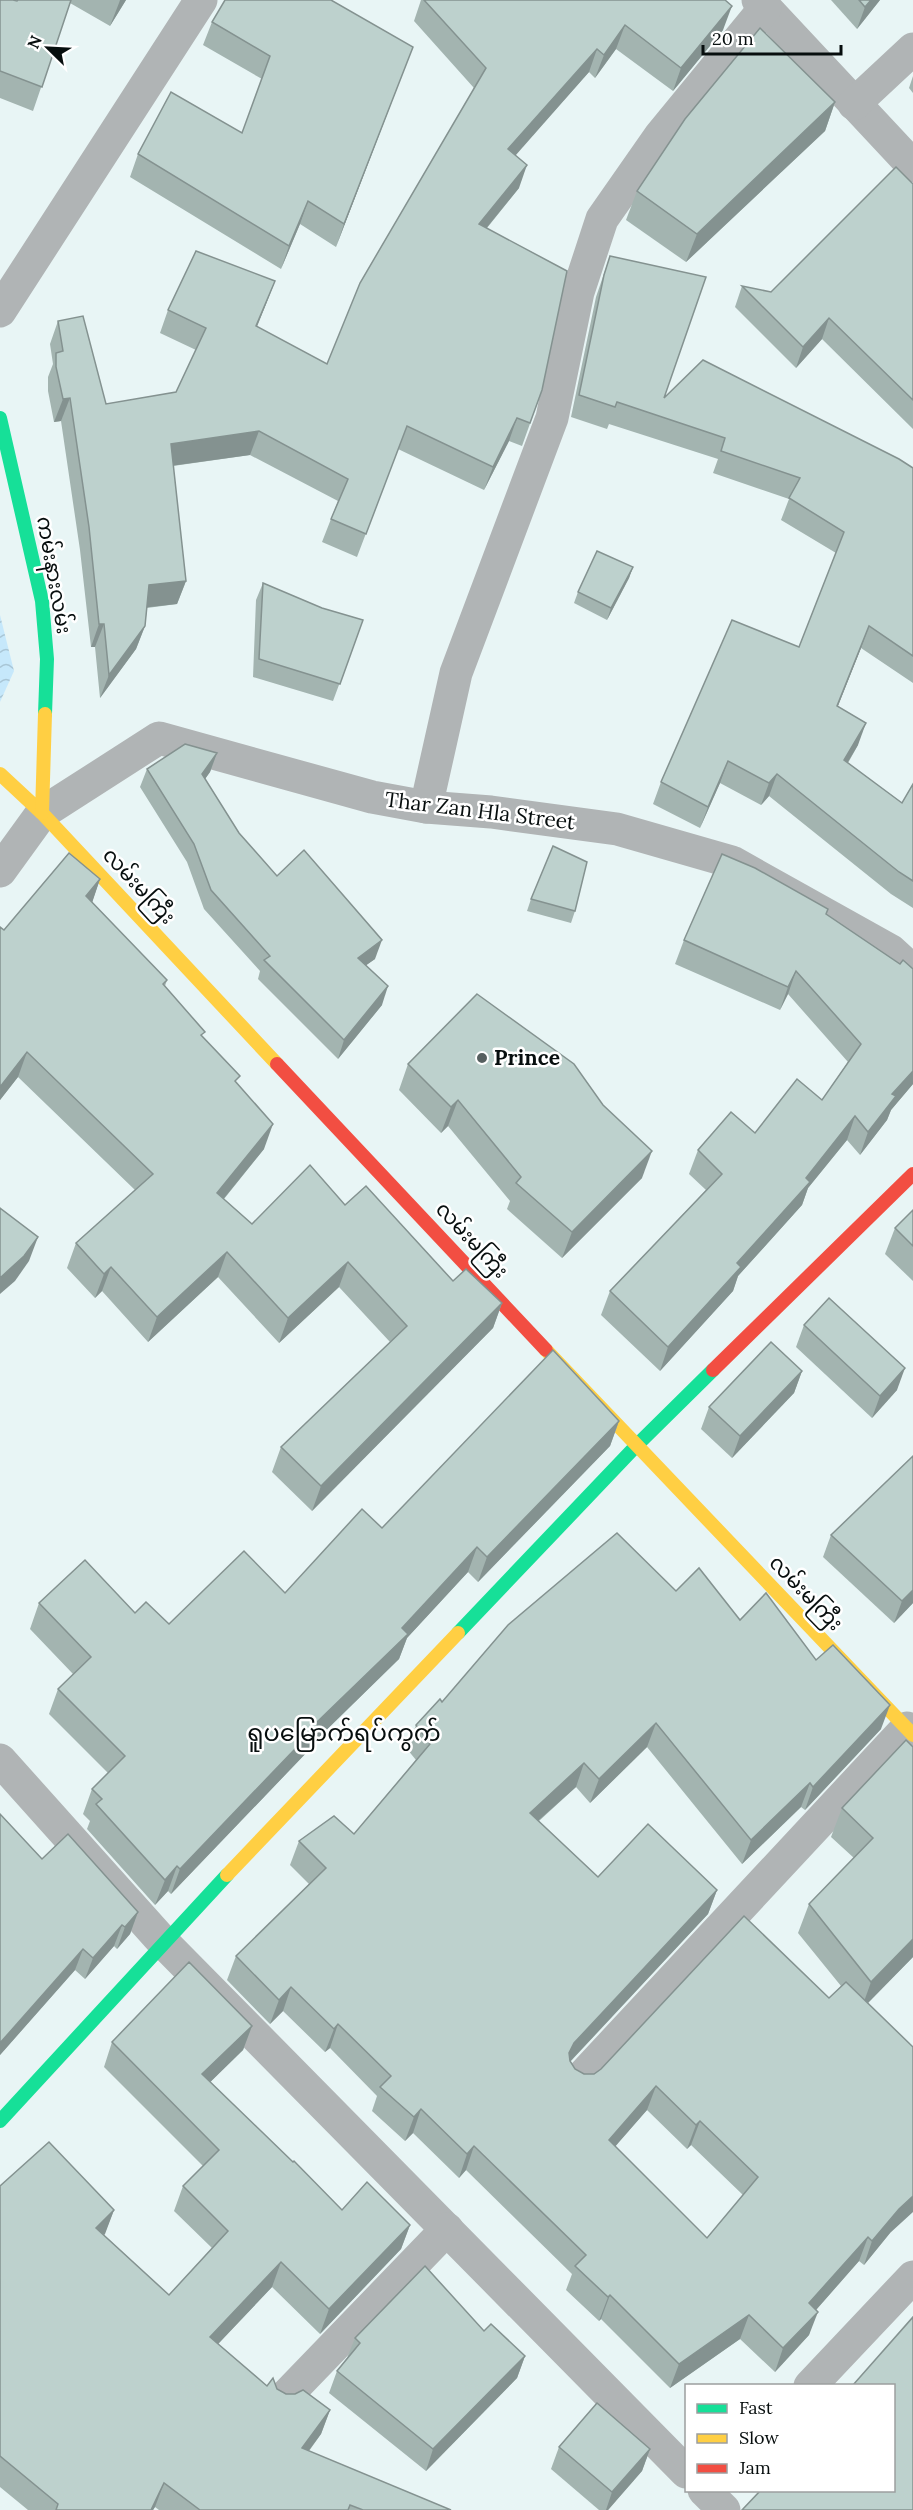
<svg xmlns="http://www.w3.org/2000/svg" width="913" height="2510" font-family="Lora,'Noto Sans Myanmar',serif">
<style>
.water{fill:url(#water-waves)}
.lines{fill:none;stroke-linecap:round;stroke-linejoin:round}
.street{stroke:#b0b4b5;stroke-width:33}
.fast{stroke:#16e098;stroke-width:14}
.slow{stroke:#ffcf43;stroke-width:14}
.jam{stroke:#f24e42;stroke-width:14}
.wall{fill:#a3b4b0;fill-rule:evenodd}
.shaded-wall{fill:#849290}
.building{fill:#bdd1cd;stroke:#849290;stroke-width:1.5;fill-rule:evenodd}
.poi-dot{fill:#565f5f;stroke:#fff;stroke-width:2}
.labels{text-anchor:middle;stroke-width:5;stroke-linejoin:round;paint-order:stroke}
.street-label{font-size:21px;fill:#070e0e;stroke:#fff}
.poi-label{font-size:21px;font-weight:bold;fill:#070e0e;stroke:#fff;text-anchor:start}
.quarter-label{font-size:24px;fill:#070e0e;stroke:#fff}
</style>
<defs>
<pattern id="water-waves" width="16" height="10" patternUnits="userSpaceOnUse" patternTransform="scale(1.5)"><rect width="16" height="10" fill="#c6e8fb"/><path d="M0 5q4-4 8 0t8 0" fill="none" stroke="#a9c6d6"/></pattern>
</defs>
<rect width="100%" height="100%" fill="#e8f5f5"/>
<path class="water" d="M0 615 14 671 0 702Z"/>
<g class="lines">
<g class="street">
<path d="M758 0 913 166"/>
<path d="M854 104 913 49"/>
<path d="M0 311 201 0"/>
<path d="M426 807 456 673 552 418 578 292 602 219 660 136 765 8"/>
<path d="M0 871 42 813 159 738 372 797 426 807 491 812 617 829 732 862 891 951 913 971"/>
<path d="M0 1760 163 1942 686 2472"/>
<path d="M579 2080 907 1728"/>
<path d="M810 2386 913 2277"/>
<path d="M282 2400 447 2229"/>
<path d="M704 2490 724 2510"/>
</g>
<g class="fast">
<path d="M0 418 42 601 47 659 45 714"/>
<path d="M458 1633 636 1446 713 1370"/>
<path d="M0 2121 227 1875"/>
</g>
<g class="slow">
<path d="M0 774 42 813 277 1064"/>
<path d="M42 813 45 714"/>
<path d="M546 1350 913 1735"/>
<path d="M227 1875 458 1633"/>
</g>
<g class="jam">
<path d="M277 1064 546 1350"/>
<path d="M713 1370 913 1174"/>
</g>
</g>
<g class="wall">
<path d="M0 0 17 1 18 0H126L110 26 70 3 33 111 0 98Z"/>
<path d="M421 0H725L723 30 673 91 616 49 595 78 589 72 515 155 519 188 487 228 542 390 522 446 509 441 484 490 398 449 357 557 322 542 338 501 250 455 173 466 186 581 177 604 147 608 145 626 136 649 100 698 95 647H91L80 550 61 421 54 422 48 391V377L53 364 50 344 58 321 106 404 176 392 196 350 160 333 168 310 275 281 257 327 327 364 474 88 414 21Z"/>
<path d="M831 0H880L857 29Z"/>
<path d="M332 1 404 70 336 247 300 224 281 269 130 177 138 154 242 133 262 79 203 45 212 22Z"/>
<path d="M913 76V93L909 88Z"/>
<path d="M835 102 825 131 686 262 626 220 637 191Z"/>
<path d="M913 184V429L822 339 796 368 735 307 742 286 771 292Z"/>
<path d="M610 256 664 398 913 468V683L861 648 838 706 858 745 848 763 902 803 913 784V908L891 894 769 796 761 805 720 783 700 828 653 804 661 782 799 647 836 553 781 520 789 499 713 473 718 459 609 424 607 429 571 417 596 297Z"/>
<path d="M633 567 629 578 607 620 574 603 578 592Z"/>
<path d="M263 583 322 608 363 620 333 701 253 677 256 600Z"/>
<path d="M217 753 210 772 205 779 239 833 277 876 375 959 366 965 382 1005 338 1059 258 979 260 971 204 909 187 862 140 787 147 769Z"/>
<path d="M100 879 92 902 167 980 165 986 237 1084 264 1149 224 1199 252 1224 345 1205 453 1281 502 1303 493 1328 312 1511 272 1472 281 1447 390 1342 339 1287 279 1343 218 1277 148 1342 102 1291 95 1298 67 1268 76 1243 135 1190 18 1077 0 1100V927L4 930Z"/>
<path d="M531 899 575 911 571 923 527 911Z"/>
<path d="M827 914 900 964 913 969V1084L891 1110 887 1120 860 1155 847 1140 808 1188 802 1205 738 1276 733 1291 660 1371 601 1315 610 1291 706 1190 689 1174 698 1150 755 1133 822 1100 848 1062 788 994 780 1010 675 964 684 940Z"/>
<path d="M408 1064 642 1178 562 1258 507 1209 510 1201 448 1126 441 1133 399 1090Z"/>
<path d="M913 1210V1281L885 1254 895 1228Z"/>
<path d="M804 1325 897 1390 872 1418 796 1347Z"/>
<path d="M802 1371 794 1393 732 1458 701 1429 709 1407Z"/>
<path d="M619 1421 610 1446 478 1582 468 1572 407 1638 399 1659 310 1746 309 1750 171 1894 168 1891 155 1905 87 1829 90 1821 83 1814 92 1789 108 1773 49 1714 58 1689 73 1674 30 1629 39 1603 135 1613 169 1624 285 1593 382 1528Z"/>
<path d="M913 1456V1603L894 1623 823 1557 831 1535Z"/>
<path d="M676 1591 740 1620 816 1660 881 1729 805 1810 801 1807 742 1864 647 1747 590 1803 576 1787 539 1821 598 1877 717 1890 708 1914 570 2062 575 2069 584 2074H594L829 1998 841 1986 798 1933 809 1904 854 1858 831 1837 842 1808 913 1747V1957L868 2003 890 2233 864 2265 859 2261 816 2310 809 2335 775 2372 740 2339 670 2388 601 2319 599 2321 566 2290 572 2274 466 2170 459 2178 413 2133 405 2141 372 2111 377 2096 330 2048 325 2052 283 2011 270 2024 227 1980 236 1956 309 1884 290 1865 299 1841 354 1834 416 1760 407 1749 416 1725 442 1702ZM647 2110 687 2149 691 2145 743 2195 707 2238 615 2146Z"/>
<path d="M0 1814 42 1859 138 1912 130 1934 117 1949 114 1946 85 1979 75 1970 0 2055Z"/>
<path d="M252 2026 243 2050 210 2082 342 2210 410 2225 401 2249 320 2334 272 2287 218 2344 267 2386 277 2389 286 2394 330 2410 321 2434 309 2451 451 2510H159L155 2507 153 2510H28L0 2487V2186L114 2210 104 2235 169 2295 212 2248 174 2211 183 2186 203 2166 104 2067 112 2042Z"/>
<path d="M484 2331 525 2356 517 2378 426 2471 329 2393 337 2371 347 2358 355 2338Z"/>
<path d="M559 2447 650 2449 642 2471 608 2510H599L551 2469Z"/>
</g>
<g class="shaded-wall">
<path d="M120 0H126L110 26 119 3Z"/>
<path d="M871 0H880L857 29 865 7Z"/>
<path d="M732 6 723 30 673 91 681 68Z"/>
<path d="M625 25 616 49 595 78 604 55Z"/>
<path d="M413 47 404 70 336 247 344 224Z"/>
<path d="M597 49 589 72 500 173 508 149Z"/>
<path d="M835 102 825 131 686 262 697 234Z"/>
<path d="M527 165 519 188 471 247 479 224Z"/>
<path d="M308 201 300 224 281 269 289 246Z"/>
<path d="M275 281 266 304 247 350 256 326Z"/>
<path d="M829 318 822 339 796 368 803 347Z"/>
<path d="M70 398 61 421 54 422 63 399Z"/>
<path d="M517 418 509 441 484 490 493 467Z"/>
<path d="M259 431 250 455 163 467 171 444Z"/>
<path d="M633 567 629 578 607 620 611 608Z"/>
<path d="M186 581 177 604 141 608 149 585Z"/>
<path d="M99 624H104L95 647H91Z"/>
<path d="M145 626 136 649 100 698 109 675Z"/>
<path d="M869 626 861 648 829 728 837 706Z"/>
<path d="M866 723 858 745 836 782 844 760Z"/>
<path d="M217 753 210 772 195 793 202 774Z"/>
<path d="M728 761 720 783 700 828 708 807Z"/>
<path d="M777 774 769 796 761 805 769 783Z"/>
<path d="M100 879 92 903 86 896Z"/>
<path d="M382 940 375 959 351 976 358 958Z"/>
<path d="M796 971 788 994 780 1010 788 987Z"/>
<path d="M388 986 382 1005 338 1059 344 1040Z"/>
<path d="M27 1052 18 1077 0 1100V1087Z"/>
<path d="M913 1071V1084L891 1110 887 1120 860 1155 868 1132 892 1094Z"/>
<path d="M458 1100 448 1126 441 1133 451 1107Z"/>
<path d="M855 1116 847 1140 808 1188 802 1205 738 1276 733 1291 660 1371 668 1347Z"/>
<path d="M273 1124 264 1149 208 1218 217 1193Z"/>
<path d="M652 1151 642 1178 562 1258 572 1232Z"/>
<path d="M38 1237 29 1261 15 1281 0 1294V1278Z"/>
<path d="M227 1252 218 1277 148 1342 157 1317Z"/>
<path d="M348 1262 339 1287 279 1343 288 1318Z"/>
<path d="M111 1267 102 1291 95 1298 104 1274Z"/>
<path d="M502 1303 493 1328 312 1511 321 1486Z"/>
<path d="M905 1368 897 1390 872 1418 880 1396Z"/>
<path d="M802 1371 794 1393 732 1458 740 1436Z"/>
<path d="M619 1421 610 1446 478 1582 487 1557Z"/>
<path d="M477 1547 468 1572 407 1638 399 1659 310 1746 309 1750 171 1894 180 1869 316 1723 402 1628Z"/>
<path d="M913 1590V1603L894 1623 902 1601Z"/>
<path d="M890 1705 881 1729 805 1810 813 1787Z"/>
<path d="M656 1723 647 1747 590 1803 599 1779Z"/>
<path d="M584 1763 576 1787 521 1836 530 1813Z"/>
<path d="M810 1783 801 1807 742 1864 751 1840Z"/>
<path d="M177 1866 168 1891 155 1905 165 1880Z"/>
<path d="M717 1890 708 1914 565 2067 569 2053 574 2043Z"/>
<path d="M138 1912 130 1934 117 1949 125 1927Z"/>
<path d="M122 1925 114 1946 85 1979 93 1958Z"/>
<path d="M913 1939V1957L861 2010 871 1982Z"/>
<path d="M83 1949 75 1970 0 2055V2043Z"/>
<path d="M291 1987 283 2011 270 2024 279 2000Z"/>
<path d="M338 2024 330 2048 325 2052 334 2029Z"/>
<path d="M252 2026 243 2050 193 2099 202 2074Z"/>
<path d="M656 2086 647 2110 600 2164 609 2140Z"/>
<path d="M421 2109 413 2133 405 2141 414 2117Z"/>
<path d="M700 2121 691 2145 687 2149 696 2125Z"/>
<path d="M474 2146 466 2170 459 2178 467 2154Z"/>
<path d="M913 2196V2212L890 2233 864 2265 872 2241 899 2209Z"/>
<path d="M114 2210 105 2234 88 2252 96 2228Z"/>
<path d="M410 2225 401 2249 320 2334 329 2309Z"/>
<path d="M868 2237 859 2261 801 2327 809 2303Z"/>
<path d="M281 2262 272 2287 201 2362 210 2337Z"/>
<path d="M610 2295 601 2319 599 2321 608 2297Z"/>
<path d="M818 2312 809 2335 775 2372 783 2348Z"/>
<path d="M749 2315 740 2339 670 2388 679 2364Z"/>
<path d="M525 2356 517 2378 426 2471 433 2449Z"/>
<path d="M330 2410 321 2434 293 2472 302 2448Z"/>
<path d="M650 2449 642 2471 608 2510H606L612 2492Z"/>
<path d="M164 2483 155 2507 153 2510H151Z"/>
</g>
<g class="building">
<path d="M0 0H13L17 1 18 0H71L42 87 0 71Z"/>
<path d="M225 0H331L413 47 344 224 308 201 289 246 138 154 171 92 242 133 270 56 212 22Z"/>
<path d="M424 0H725L732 6 681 68 625 25 604 55 597 49 508 149 527 165 479 224 567 271 542 390 530 423 517 418 493 467 407 426 366 534 331 519 348 479 259 431 171 444 186 581 149 585 145 626 109 675 104 624H99L89 527 70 398 63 399 56 367V353L63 351 58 321 83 316 106 404 176 392 206 328 168 310 196 251 275 281 256 326 327 364 360 283 486 68Z"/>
<path d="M859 0H871L865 7Z"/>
<path d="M760 28 835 102 697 234 637 191 685 119Z"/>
<path d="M896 167 913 184V400L829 318 803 347 742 286 771 292Z"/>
<path d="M610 256 706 277 664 398 703 360 899 459 913 468V656L869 626 837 706 866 723 844 760 902 803 913 784V881L899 872 777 774 769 783 728 761 708 807 661 782 732 620 799 647 844 532 789 498 800 478 721 451 725 438 617 402 615 407 579 395 604 275Z"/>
<path d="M597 551 633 567 611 608 578 592Z"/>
<path d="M263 583 322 608 363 620 340 684 259 659Z"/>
<path d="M185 744 217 753 202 774 239 833 277 876 304 850 382 940 358 958 388 986 344 1040 264 960 270 956 211 890 194 844 147 769Z"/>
<path d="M553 846 587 862 575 911 531 899Z"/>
<path d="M69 853 100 879 86 896 167 980 163 984 205 1032 201 1035 240 1076 235 1081 273 1124 217 1193 252 1224 310 1165 345 1205 366 1186 453 1281 466 1269 502 1303 321 1486 281 1447 407 1326 348 1262 288 1318 227 1252 157 1317 111 1267 104 1274 76 1243 153 1174 27 1052 0 1087V927L4 930Z"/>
<path d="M722 854 755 868 828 909 826 914 900 964 903 960 913 969V1071L892 1094 896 1096 868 1132 855 1116 806 1178 810 1182 737 1263 741 1267 668 1347 610 1291 722 1174 698 1150 731 1112 755 1133 797 1079 822 1100 861 1044 796 971 788 987 684 940Z"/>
<path d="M477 994 574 1064 603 1105 652 1151 572 1232 516 1183 521 1177 458 1100 451 1107 408 1064Z"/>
<path d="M0 1208 38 1237 24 1256 0 1278Z"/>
<path d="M913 1210V1246L895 1228Z"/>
<path d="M829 1298 905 1368 880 1396 804 1325Z"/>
<path d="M771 1342 802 1371 740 1436 709 1407Z"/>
<path d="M553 1350 619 1421 487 1557 477 1547 402 1628 408 1634 316 1723 318 1725 180 1869 177 1866 165 1880 96 1804 102 1799 92 1789 125 1756 58 1689 91 1657 39 1603 85 1560 135 1613 146 1602 169 1624 244 1551 285 1593 362 1509 382 1528Z"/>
<path d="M913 1456V1590L902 1601 831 1535Z"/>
<path d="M617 1533 676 1591 699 1568 740 1620 766 1593 816 1660 833 1645 890 1705 813 1787 810 1783 751 1840 656 1723 599 1779 584 1763 530 1813 598 1877 648 1824 717 1890 574 2043 569 2053 570 2061 575 2069 584 2074H594L601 2069 744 1916 829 1998 846 1982 913 2047V2196L899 2209 872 2241 868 2237 809 2303 818 2312 783 2348 749 2315 679 2364 610 2295 608 2297 575 2266 586 2255 474 2146 467 2154 421 2109 414 2117 380 2087 391 2076 338 2024 334 2029 291 1987 279 2000 236 1956 326 1868 299 1841 334 1816 354 1834 430 1744 416 1725 440 1699 442 1702 508 1625ZM656 2086 696 2125 700 2121 758 2177 707 2238 609 2140Z"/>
<path d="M906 1740 913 1747V1939L871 1982 809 1904 873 1838 842 1808Z"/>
<path d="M0 1814 42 1859 68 1834 138 1912 125 1927 122 1925 93 1958 83 1949 0 2043Z"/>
<path d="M189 1962 252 2026 202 2074 293 2162 294 2161 342 2210 367 2182 410 2225 329 2309 281 2262 210 2337 267 2386 273 2378 277 2389 286 2394H295L303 2390 330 2410 302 2448 451 2510H363L350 2505 348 2510H200L164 2483 151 2510H56L58 2504 0 2456V2186L49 2142 114 2210 96 2228 169 2295 228 2231 183 2186 219 2150 112 2042Z"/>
<path d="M425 2266 484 2331 491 2324 525 2356 433 2449 337 2371 360 2343 355 2338Z"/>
<path d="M913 2317V2510H742L759 2492 758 2490H894V2385H853Z"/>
<path d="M597 2403 650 2449 612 2492 559 2447Z"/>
</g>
<circle class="poi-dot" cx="482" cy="1058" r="6"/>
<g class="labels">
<g class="street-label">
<text transform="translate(54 575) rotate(80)" y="7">ကမ်းနားလမ်း</text>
<text transform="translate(480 811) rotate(7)" y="7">Thar Zan Hla Street</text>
<text transform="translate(139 886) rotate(47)" y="7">လမ်းမကြီး</text>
<text transform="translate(472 1240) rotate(47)" y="7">လမ်းမကြီး</text>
<text transform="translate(806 1593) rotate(46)" y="7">လမ်းမကြီး</text>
</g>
<g class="poi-label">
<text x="494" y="1065">Prince</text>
</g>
<g class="quarter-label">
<text x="344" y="1741">ရူပမြောက်ရပ်ကွက်</text>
</g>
</g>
<rect x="685" y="2384" width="210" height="108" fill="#ffffff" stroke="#9c9f9f" stroke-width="1.5"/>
<rect x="697" y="2404" width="30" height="9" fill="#16e098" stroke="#9c9f9f" stroke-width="1.5"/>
<text x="739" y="2414" font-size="18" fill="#070e0e">Fast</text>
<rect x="697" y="2434" width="30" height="9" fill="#ffcf43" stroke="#9c9f9f" stroke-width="1.5"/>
<text x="739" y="2444" font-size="18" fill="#070e0e">Slow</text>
<rect x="697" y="2464" width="30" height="9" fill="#f24e42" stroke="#9c9f9f" stroke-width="1.5"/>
<text x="739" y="2474" font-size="18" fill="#070e0e">Jam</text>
<g transform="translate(48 48) rotate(294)" stroke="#ffffff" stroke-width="4.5" paint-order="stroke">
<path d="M0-4.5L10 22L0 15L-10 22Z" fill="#070e0e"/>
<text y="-9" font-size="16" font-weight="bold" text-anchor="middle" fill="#070e0e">N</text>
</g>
<path d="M703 45v9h138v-9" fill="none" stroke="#070e0e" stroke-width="3"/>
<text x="712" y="45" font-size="18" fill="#070e0e" stroke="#ffffff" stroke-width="4.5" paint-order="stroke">20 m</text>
</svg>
